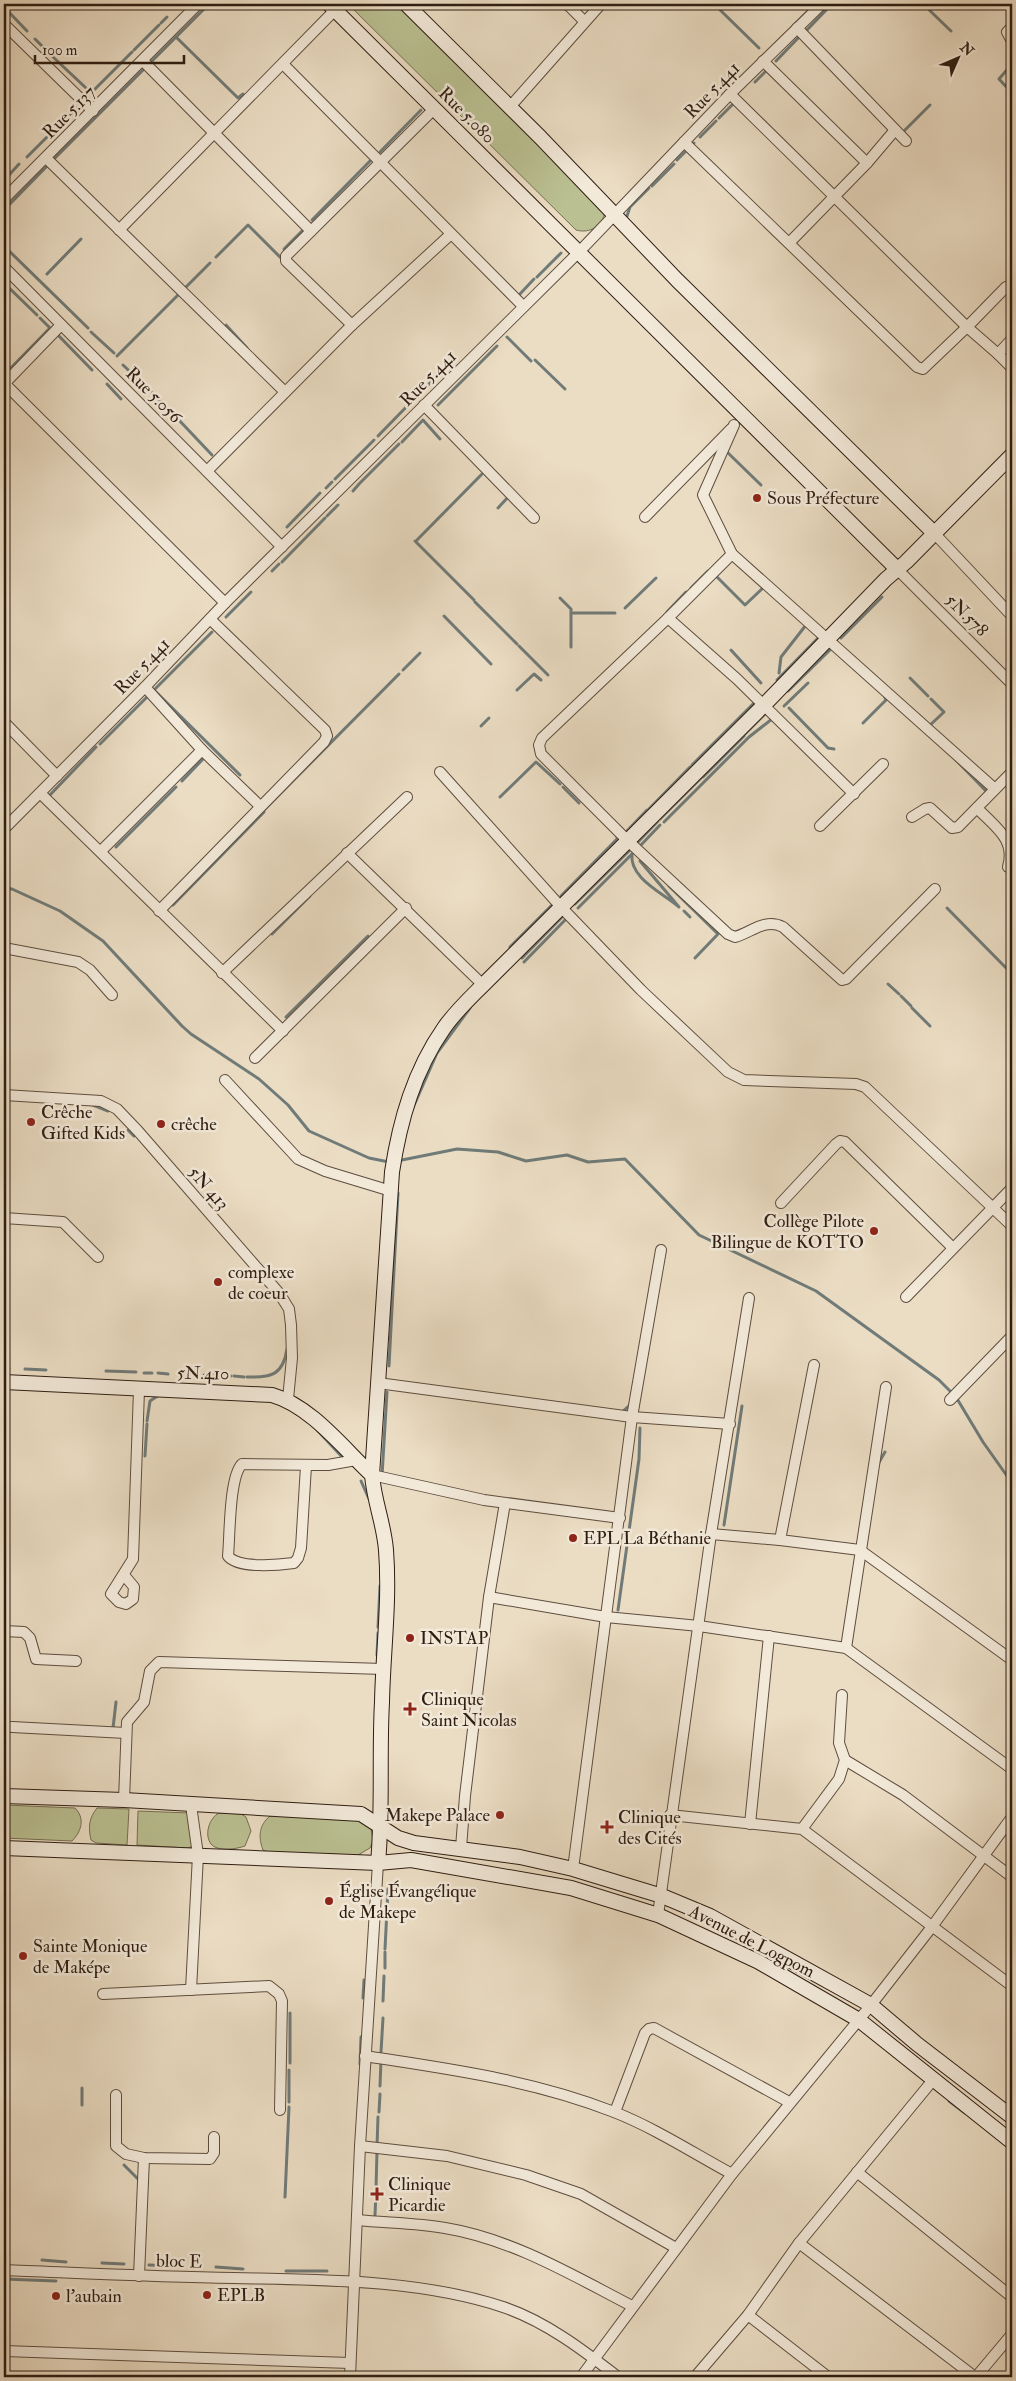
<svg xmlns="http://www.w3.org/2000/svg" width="1016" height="2381" font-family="'IM FELL Double Pica',serif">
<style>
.green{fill:#bac092;stroke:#746e52}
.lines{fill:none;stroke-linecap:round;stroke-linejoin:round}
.stream{stroke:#707b79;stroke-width:3}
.street-casing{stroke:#5e4d3e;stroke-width:12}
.secondary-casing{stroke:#2f1d12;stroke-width:16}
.street{stroke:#f2e9d9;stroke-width:10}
.secondary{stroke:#f2e9d9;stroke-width:14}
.poi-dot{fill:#8f2418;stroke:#f2e9d9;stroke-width:2}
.labels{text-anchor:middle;stroke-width:5;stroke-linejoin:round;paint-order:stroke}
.street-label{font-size:18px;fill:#2f1d12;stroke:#f2e9d9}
.poi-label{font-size:18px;fill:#2f1d12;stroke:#f2e9d9;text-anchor:start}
</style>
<rect width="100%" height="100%" fill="#ebddc4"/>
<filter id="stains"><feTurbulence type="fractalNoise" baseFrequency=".004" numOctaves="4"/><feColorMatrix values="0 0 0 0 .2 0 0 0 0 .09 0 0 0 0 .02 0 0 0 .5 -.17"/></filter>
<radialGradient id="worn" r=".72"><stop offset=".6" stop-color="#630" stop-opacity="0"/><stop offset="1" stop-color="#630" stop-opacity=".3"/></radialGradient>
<g class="green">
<path d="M348 4H398L600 204 605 211C603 226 590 234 576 230Z"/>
<path d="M4 1805 75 1808C85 1818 82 1831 72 1841L4 1838Z"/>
<path d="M97 1808 129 1809 127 1845 96 1843 91 1840C88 1827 89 1818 97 1808Z"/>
<path d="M138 1811 189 1813 193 1846 188 1848 137 1845Z"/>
<path d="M219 1813 241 1814 246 1817 251 1831 245 1846C237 1849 217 1852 211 1844 204 1835 209 1818 219 1813Z"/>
<path d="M270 1816 359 1819 371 1828 373 1841 370 1848 358 1855 268 1852 263 1850C258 1837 259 1825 270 1816Z"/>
</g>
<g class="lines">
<g class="stream">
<path d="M923 4 951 31"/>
<path d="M715 5 759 48"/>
<path d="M4 7 27 31"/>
<path d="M161 23 167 17"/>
<path d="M796 23 815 4"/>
<path d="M806 31 829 7"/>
<path d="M176 37 238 98 243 94"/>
<path d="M35 39 49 53"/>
<path d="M134 50 159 25"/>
<path d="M53 57 86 88"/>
<path d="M776 61 799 37"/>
<path d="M151 62 209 4"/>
<path d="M1012 64 999 79 1012 93"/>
<path d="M755 82 768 69"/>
<path d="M91 93 132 52"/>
<path d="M67 117 77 108"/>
<path d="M719 118 735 102"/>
<path d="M905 130 930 105"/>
<path d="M700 137 716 121"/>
<path d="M380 152 421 110"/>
<path d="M27 157 52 132"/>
<path d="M55 158 147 66"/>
<path d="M677 160 694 143"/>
<path d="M9 175 19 164"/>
<path d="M4 180 6 178"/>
<path d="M652 186 674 164"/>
<path d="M4 210 50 163"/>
<path d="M626 219 630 207 649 188"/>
<path d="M312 220 372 159"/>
<path d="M4 246 88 328"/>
<path d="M284 249 305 228"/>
<path d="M216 257 248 225 284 261"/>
<path d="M47 274 81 239"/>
<path d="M537 277 561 253"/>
<path d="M4 283 37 315"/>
<path d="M186 287 210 263"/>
<path d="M519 295 534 279"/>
<path d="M40 318 52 330"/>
<path d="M226 325 247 348"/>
<path d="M91 332 114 353"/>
<path d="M57 334 92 370"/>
<path d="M507 337 531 361"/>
<path d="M117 356 180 293"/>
<path d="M535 360 565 389"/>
<path d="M123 365 141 382"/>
<path d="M440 373 447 366"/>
<path d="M4 375 49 329"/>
<path d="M107 384 121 399"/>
<path d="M146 387 170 411"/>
<path d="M417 396 438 375"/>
<path d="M438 405 497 346"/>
<path d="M177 418 212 455"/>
<path d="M378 436 413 400"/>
<path d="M402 442 423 420 440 439"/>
<path d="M725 450 761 485"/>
<path d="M335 479 374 440"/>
<path d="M360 483 399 444"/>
<path d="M326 488 332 482"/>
<path d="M353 491 359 484"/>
<path d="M498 508 509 496"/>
<path d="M327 516 338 505"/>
<path d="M287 527 320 493"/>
<path d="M417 540 482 474"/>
<path d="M415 541 474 600"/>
<path d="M4 552V555"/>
<path d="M282 562 325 518"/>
<path d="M272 571 279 564"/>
<path d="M717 577 745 605 765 586"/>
<path d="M698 581 708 571"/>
<path d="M691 588 697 582"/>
<path d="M560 598 571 609V647"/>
<path d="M475 602 517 644"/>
<path d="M625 608 656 578"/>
<path d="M667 612 686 592"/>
<path d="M573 613H615"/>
<path d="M444 616 491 664"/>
<path d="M226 617 251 592"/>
<path d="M212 632 154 690 240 775"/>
<path d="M841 638 882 597"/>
<path d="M519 646 548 675"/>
<path d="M731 650 761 683"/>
<path d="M403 670 420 653"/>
<path d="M779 673 781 657 806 625 804 623"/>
<path d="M910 678 928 696"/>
<path d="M777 680 820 636"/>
<path d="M517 690 534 674 541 680"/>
<path d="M788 691 833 647"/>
<path d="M784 706 808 683"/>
<path d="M789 708 828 748 834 749"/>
<path d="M734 723 756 701"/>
<path d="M863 723 886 700 884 695"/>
<path d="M481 726 489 718"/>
<path d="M928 727 944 712 931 699"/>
<path d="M745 734 766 713"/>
<path d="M100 744 149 695"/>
<path d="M954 758 986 791"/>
<path d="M692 765 733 724"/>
<path d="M703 777 744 736"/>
<path d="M182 781 203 759"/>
<path d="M563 787 579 803"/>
<path d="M48 797 96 747"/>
<path d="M500 797 536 762 560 784"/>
<path d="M682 804 749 737 772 719"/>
<path d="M649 809 690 767"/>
<path d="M264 810 399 674"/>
<path d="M660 819 701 778"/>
<path d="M664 822 681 805"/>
<path d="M627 831 647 810"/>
<path d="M638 842 658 821"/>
<path d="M641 845 660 825"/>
<path d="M116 847 176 787"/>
<path d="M632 854C629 878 663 893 679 907L640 861"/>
<path d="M669 886 718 934 695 958"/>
<path d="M4 888 12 889 60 911 103 941 182 1026 191 1034 259 1079 288 1105 309 1131 369 1158 389 1162"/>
<path d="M561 896 617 839V835"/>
<path d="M575 904 629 851"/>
<path d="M173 905 264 812"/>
<path d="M578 908 632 854"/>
<path d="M947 908 1012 974"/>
<path d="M684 911 690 917"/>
<path d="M272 934 310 896"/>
<path d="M510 947 554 903"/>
<path d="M522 958 563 916"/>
<path d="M524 962 567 918"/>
<path d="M888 984 899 994"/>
<path d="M901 996 911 1006"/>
<path d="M912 1008 919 1015"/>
<path d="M920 1016 930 1026"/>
<path d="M286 1017 368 936"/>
<path d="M93 1105 108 1111"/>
<path d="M412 1110 437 1053 470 1008"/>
<path d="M128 1130 134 1136"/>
<path d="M397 1161 457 1149 498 1152 526 1161 567 1155 588 1162 625 1159 699 1235 816 1291 939 1380 956 1397 983 1442 1012 1483"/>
<path d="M389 1366 398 1193"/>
<path d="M4 1368H9"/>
<path d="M25 1369 46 1370"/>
<path d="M106 1371 136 1372"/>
<path d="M144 1373H152"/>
<path d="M158 1373 168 1374"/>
<path d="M204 1375H215"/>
<path d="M217 1376H231"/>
<path d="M234 1376 244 1377"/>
<path d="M247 1377C271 1378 283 1375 287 1349"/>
<path d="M622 1412 631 1404"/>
<path d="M147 1421 150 1401 159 1395"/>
<path d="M318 1431 344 1459"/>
<path d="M145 1456 147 1424"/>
<path d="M878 1464 885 1452"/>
<path d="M382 1476 387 1392"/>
<path d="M361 1481 369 1499"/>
<path d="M724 1525 742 1406"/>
<path d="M618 1610 639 1459 640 1428"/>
<path d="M378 1627 380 1586"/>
<path d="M377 1655 378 1633"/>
<path d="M113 1728 116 1702"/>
<path d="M385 1949 388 1889"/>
<path d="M385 1968V1952"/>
<path d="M363 1998 364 1980"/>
<path d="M383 2001 384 1976"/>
<path d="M381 2052 383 2018"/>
<path d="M290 2063V2013"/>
<path d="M360 2064 361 2037"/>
<path d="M380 2086 381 2060"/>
<path d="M949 2101 965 2113"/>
<path d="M289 2102V2070"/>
<path d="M82 2105V2088"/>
<path d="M379 2112 380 2094"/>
<path d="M377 2146 378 2117"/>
<path d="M124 2165 139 2180V2183"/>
<path d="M376 2188 377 2151"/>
<path d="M285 2197 289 2107"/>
<path d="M375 2215 376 2192"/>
<path d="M5 2246 7 2197"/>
<path d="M4 2259H5"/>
<path d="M42 2260 66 2262"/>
<path d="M102 2263 124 2264"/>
<path d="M149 2265 174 2266"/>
<path d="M216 2267 243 2269"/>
<path d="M286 2271H327"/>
<path d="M4 2279 56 2281"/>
</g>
<g class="street-casing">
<g id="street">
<path d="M567 4 584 21"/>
<path d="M4 24 93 111"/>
<path d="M1012 27 1007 32 1012 41"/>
<path d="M797 28 906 141"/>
<path d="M143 61 311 231"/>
<path d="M763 61 867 163 790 242"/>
<path d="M283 64 523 306"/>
<path d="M730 94 967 327 1006 287"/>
<path d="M509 108 601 4"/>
<path d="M684 142 917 367 923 369 967 327 998 354"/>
<path d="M46 158 285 392"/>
<path d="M867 163 895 130"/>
<path d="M4 199 198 4"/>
<path d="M119 230 335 10"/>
<path d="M4 267 282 547"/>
<path d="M352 325 286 261V256L434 109"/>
<path d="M1012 339 998 354 1012 368"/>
<path d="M4 383 225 603"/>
<path d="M4 384 61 325"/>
<path d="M424 405 534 518"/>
<path d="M734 425 703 495 732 554 995 789"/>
<path d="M207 471 352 325 451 234"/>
<path d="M645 517 731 429"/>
<path d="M935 534 1012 616"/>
<path d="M732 554 668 618 737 679 854 794"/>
<path d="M898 570 1012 684"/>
<path d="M668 618 542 738 539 745 541 754 628 841 728 934 735 937C752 932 765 918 783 927L842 980 846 979 935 889"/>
<path d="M145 687 202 750 260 806"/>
<path d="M4 722 57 776"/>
<path d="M440 772 561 907 641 990 728 1072 744 1080 856 1084 865 1087 1012 1226"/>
<path d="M40 793 283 1031"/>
<path d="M977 808C995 827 1016 839 1008 867"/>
<path d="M912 817 925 809 930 808 952 828 958 827 1012 772"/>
<path d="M820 826 883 764"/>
<path d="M4 829 145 687 225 603 579 252 730 94 822 4"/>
<path d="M101 851 202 750"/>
<path d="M347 853 483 985"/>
<path d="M159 911 324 742 327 736 325 730 210 619"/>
<path d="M4 948 78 962 90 970 112 995"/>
<path d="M222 973 407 797"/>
<path d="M255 1058 406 908"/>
<path d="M225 1080 298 1159 325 1171 391 1191"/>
<path d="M4 1095 101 1101 117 1109 138 1131 279 1293 289 1309 291 1325 292 1358 288 1399"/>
<path d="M781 1203 836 1144 840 1141 845 1142 953 1248"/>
<path d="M4 1218 63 1222 98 1257"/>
<path d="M906 1297 1012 1188"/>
<path d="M378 1383 632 1417 730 1424"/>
<path d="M950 1400 1012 1336"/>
<path d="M306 1466 301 1548 298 1558 294 1563C279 1565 238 1569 228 1556 230 1536 229 1477 242 1464L328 1465 356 1460"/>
<path d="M372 1475 484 1500 620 1518"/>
<path d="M711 1534 780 1540 860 1550 1012 1660"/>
<path d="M780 1540 814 1365"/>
<path d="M124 1575 134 1587 133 1599 126 1604 119 1602 111 1594 133 1559 139 1390"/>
<path d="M489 1597 505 1503"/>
<path d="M4 1631 24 1632 30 1638 36 1659 76 1661"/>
<path d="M846 1648 886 1387"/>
<path d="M12 1727 126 1733"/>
<path d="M845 1760 903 1795 1012 1877"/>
<path d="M124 1800 127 1722 144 1702 150 1671 159 1662 383 1669"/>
<path d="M191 1805 198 1855 191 1990"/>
<path d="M670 1815 802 1829 1012 1986"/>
<path d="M750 1824 769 1636"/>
<path d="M802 1829 839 1779 845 1760 839 1743 842 1695"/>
<path d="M461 1848 465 1796 489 1597 606 1617 699 1626 846 1648 1012 1769"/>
<path d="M573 1869 632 1417 661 1250"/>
<path d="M658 1915 711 1534 749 1298"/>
<path d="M103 1994 269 1986 279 1994 282 2001 280 2110"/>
<path d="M365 2056C449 2069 533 2080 614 2112 655 2128 693 2153 732 2174"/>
<path d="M116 2095V2146L126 2154 144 2158 210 2159 214 2153V2137"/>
<path d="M615 2112 645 2033 649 2029 654 2028 789 2102"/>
<path d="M360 2146 447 2156 526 2175 581 2194 676 2248"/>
<path d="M857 2172 1012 2297"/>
<path d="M357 2220C386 2223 417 2223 445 2228 512 2239 572 2275 632 2306"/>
<path d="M799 2243 975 2377"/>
<path d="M4 2270C80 2273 157 2277 234 2278 322 2280 418 2279 503 2307 545 2321 583 2350 618 2377"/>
<path d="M139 2276 144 2158"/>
<path d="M748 2315 828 2377"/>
<path d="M4 2351 350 2363"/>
<path d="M350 2377 360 2146 378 1863"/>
<path d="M581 2377 732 2174 871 2005 931 1928 1012 1817"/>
<path d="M695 2377 748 2315 799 2243 933 2080"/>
<path d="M976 2377 1012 2334"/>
</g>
</g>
<g class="secondary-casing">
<g id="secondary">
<path d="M329 4 898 570"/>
<path d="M406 4 540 137 677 280 935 534"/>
<path d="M4 1382 272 1395C311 1406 343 1448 372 1475"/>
<path d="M4 1796 124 1800 361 1814 398 1838 414 1843 520 1857 573 1869 662 1896 710 1916 871 2005 917 2044 1012 2117"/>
<path d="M4 1848 378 1863 411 1860 571 1888 658 1915 759 1962 859 2020 1012 2142"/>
<path d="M378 1863C383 1809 379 1756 382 1702 383 1652 390 1601 386 1550 384 1524 374 1501 372 1475L392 1172C400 1120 414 1071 444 1028 455 1012 470 998 483 985L764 705 886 579 906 562 1012 455"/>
</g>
</g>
<use href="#street" class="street"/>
<use href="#secondary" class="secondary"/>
</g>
<g class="poi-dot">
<circle cx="757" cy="498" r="5"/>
<circle cx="31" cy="1122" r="5"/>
<circle cx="161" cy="1124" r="5"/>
<circle cx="874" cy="1231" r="5"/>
<circle cx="218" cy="1282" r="5"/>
<circle cx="573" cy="1538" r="5"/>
<circle cx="410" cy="1638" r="5"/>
<path d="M407.5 1701.5h5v5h5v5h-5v5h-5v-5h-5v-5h5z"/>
<circle cx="500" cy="1815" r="5"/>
<path d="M604.5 1819.5h5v5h5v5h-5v5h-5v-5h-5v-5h5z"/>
<circle cx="329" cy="1901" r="5"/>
<circle cx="23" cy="1956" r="5"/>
<path d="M374.5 2186.5h5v5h5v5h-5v5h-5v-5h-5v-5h5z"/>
<circle cx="207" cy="2295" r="5"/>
<circle cx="56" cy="2296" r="5"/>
</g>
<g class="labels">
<g class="street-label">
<text transform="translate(712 90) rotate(-46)" y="6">Rue 5.441</text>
<text transform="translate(69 112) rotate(-45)" y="6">Rue 5.137</text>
<text transform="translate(467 115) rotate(45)" y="6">Rue 5.080</text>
<text transform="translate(428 378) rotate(-45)" y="6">Rue 5.441</text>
<text transform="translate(154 395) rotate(45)" y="6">Rue 5.056</text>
<text transform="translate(967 615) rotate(45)" y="6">5N.578</text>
<text transform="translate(142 666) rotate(-46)" y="6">Rue 5.441</text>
<text transform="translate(209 1188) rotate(49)" y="6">5N 413</text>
<text transform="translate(203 1373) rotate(1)" y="6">5N.410</text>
<text transform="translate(752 1941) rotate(27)" y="6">Avenue de Logpom</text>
<text transform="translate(179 2261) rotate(1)" y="6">bloc E</text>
</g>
<g class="poi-label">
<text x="767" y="504">Sous Préfecture</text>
<text x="41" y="1118">Crêche<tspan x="41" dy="21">Gifted Kids</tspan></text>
<text x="171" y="1130">crêche</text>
<text x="864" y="1227" text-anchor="end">Collège Pilote<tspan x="864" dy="21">Bilingue de KOTTO</tspan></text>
<text x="228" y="1278">complexe<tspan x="228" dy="21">de coeur</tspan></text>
<text x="583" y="1544">EPL La Béthanie</text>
<text x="420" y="1644">INSTAP</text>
<text x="421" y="1705">Clinique<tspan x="421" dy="21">Saint Nicolas</tspan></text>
<text x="490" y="1821" text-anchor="end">Makepe Palace</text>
<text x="618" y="1823">Clinique<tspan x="618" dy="21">des Cités</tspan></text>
<text x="339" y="1897">Église Évangélique<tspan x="339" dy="21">de Makepe</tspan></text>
<text x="33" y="1952">Sainte Monique<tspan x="33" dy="21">de Maképe</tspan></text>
<text x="388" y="2190">Clinique<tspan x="388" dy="21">Picardie</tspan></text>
<text x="217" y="2301">EPLB</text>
<text x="66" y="2302">l'aubain</text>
</g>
</g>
<rect width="1016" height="2381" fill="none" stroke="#ebddc4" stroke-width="20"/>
<rect x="5" y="5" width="1006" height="2371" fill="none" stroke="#2f1d12" stroke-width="2.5"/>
<rect x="10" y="10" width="996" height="2361" fill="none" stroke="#2f1d12"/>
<g transform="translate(958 58) rotate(45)" stroke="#f2e9d9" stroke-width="4" paint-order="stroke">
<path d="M0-4L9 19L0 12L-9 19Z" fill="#2f1d12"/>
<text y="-8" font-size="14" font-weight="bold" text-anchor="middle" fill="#2f1d12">N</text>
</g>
<path d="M35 55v8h149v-8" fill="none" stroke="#2f1d12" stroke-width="2.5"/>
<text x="42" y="55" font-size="15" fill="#2f1d12" stroke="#f2e9d9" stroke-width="4" paint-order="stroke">100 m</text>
<rect width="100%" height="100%" filter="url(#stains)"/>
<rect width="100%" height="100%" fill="url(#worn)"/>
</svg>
